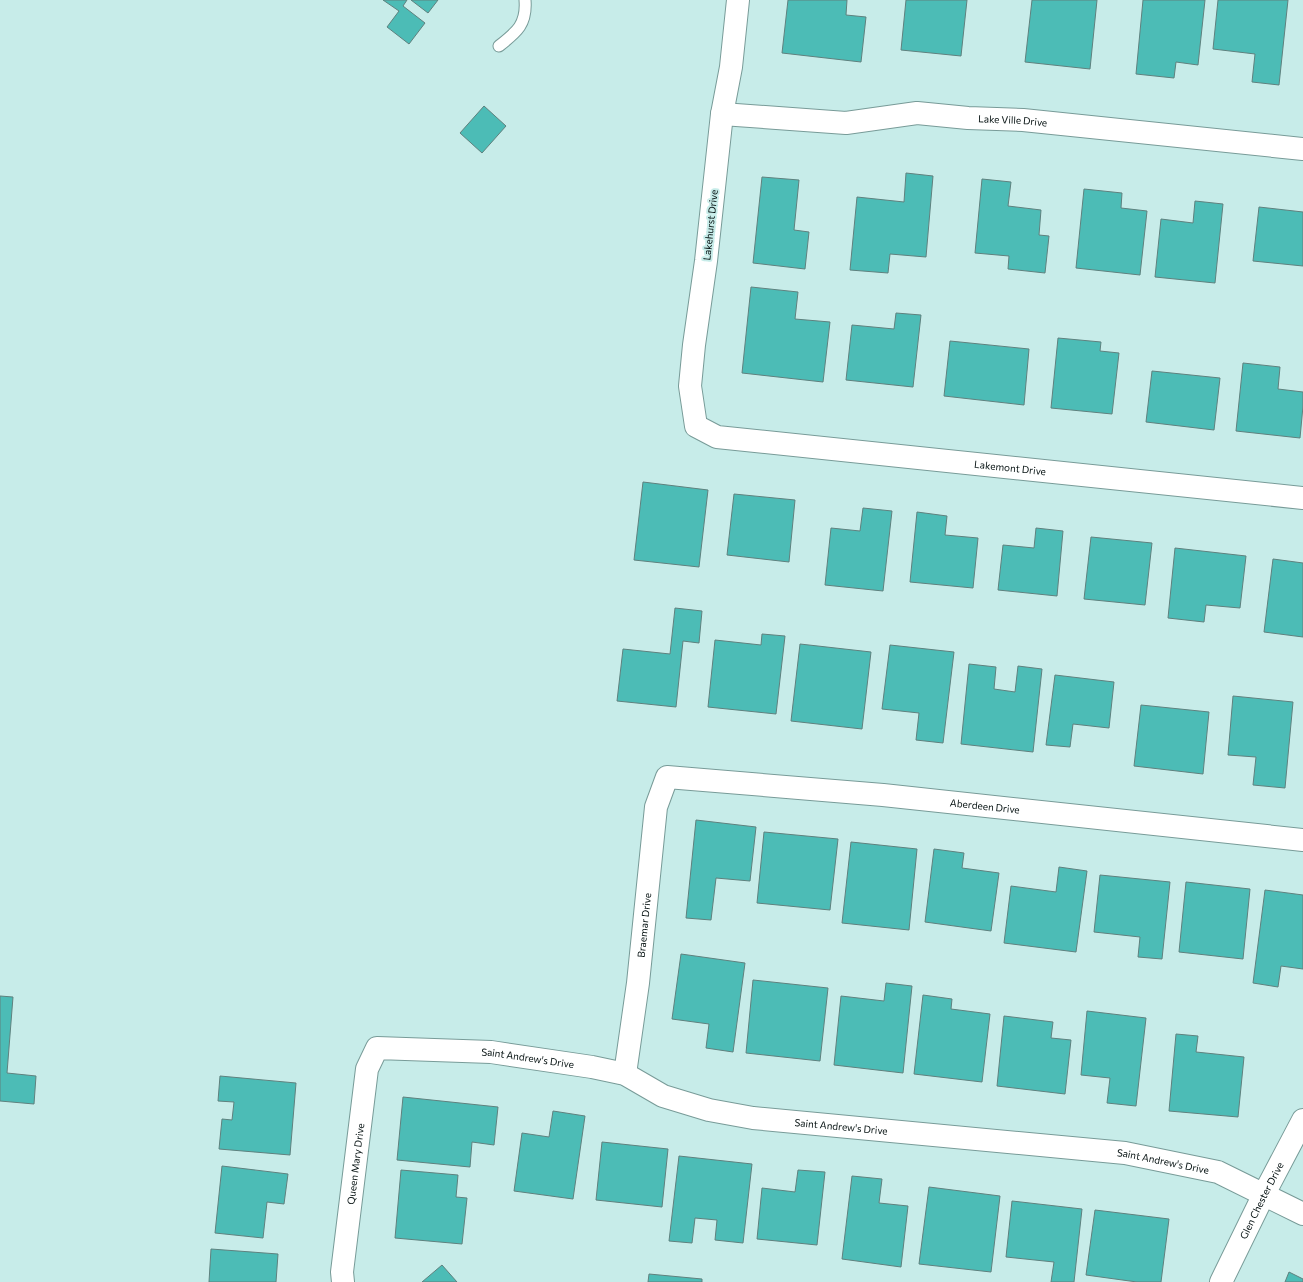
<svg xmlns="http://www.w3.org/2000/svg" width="1303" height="1282" font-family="Commissioner,sans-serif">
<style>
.building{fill:#4cbcb6;stroke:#5f817e}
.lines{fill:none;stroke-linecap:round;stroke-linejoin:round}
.service-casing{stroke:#789b98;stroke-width:13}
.minor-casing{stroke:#789b98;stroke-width:24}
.service{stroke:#fff;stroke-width:11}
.minor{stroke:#fff;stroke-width:22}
.labels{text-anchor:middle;stroke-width:4;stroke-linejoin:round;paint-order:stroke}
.street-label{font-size:10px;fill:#041010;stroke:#c7ece9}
</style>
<rect width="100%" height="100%" fill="#c7ece9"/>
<g class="building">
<path d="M383 0H407L403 6 425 23 409 44 387 27 399 11Z"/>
<path d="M411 0H438L428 13Z"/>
<path d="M788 0H847L846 15 866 17 861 62 782 53Z"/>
<path d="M906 0H967L961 56 901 50Z"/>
<path d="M1032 0H1097L1090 69 1025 62Z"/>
<path d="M1143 0H1205L1198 65 1176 62 1174 78 1136 74Z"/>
<path d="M1218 0H1288L1279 85 1252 82 1255 54 1213 49Z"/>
<path d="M484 106 506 126 482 153 460 133Z"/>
<path d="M906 173 933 176 926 257 890 254 888 273 850 270 857 197 904 202Z"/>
<path d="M762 177 799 180 794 230 809 232 805 269 753 263Z"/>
<path d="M982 179 1011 182 1008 206 1041 210 1039 235 1049 236 1045 273 1008 269 1009 256 975 253Z"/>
<path d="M1084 189 1122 193 1121 208 1147 211 1140 275 1076 268Z"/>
<path d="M1195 201 1223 204 1215 283 1155 277 1161 219 1193 223Z"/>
<path d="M1259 207 1303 212V266L1253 261Z"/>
<path d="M751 287 798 292 795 319 830 322 823 382 742 373Z"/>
<path d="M896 313 921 315 913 387 846 380 852 325 894 329Z"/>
<path d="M1058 338 1101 342 1100 351 1119 353 1112 414 1051 408Z"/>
<path d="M950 341 1029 349 1024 405 944 396Z"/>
<path d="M1243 363 1280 367 1278 389 1303 392V406L1300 438 1236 431Z"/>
<path d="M1152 371 1220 378 1214 430 1146 422Z"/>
<path d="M643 482 708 490 699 567 634 560Z"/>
<path d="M734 494 795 500 789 562 727 555Z"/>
<path d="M863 508 892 511 883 591 825 585 831 528 860 531Z"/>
<path d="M917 512 947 516 945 535 978 538 973 588 910 582Z"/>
<path d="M1036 528 1063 531 1057 596 998 590 1003 545 1034 548Z"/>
<path d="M1091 537 1152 543 1145 605 1084 599Z"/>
<path d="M1175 548 1246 556 1240 608 1206 605 1204 622 1168 618Z"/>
<path d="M1273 559 1303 563V637L1264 632Z"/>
<path d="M675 608 702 611 699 643 683 641 676 707 617 701 623 649 670 654Z"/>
<path d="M762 634 785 636 776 714 708 707 715 640 761 645Z"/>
<path d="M800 644 871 652 862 729 791 721Z"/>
<path d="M890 645 954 652 943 743 916 740 919 713 882 709Z"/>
<path d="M969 664 996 667 994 689 1015 692 1018 666 1042 669 1033 752 961 744Z"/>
<path d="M1055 675 1114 682 1109 728 1073 724 1070 747 1046 745Z"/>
<path d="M1233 696 1293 702 1285 788 1253 785 1256 757 1228 755Z"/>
<path d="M1141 705 1209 712 1203 774 1134 766Z"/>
<path d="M696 820 756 827 750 881 716 878 711 920 686 918Z"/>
<path d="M764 832 838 839 830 910 757 903Z"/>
<path d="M851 842 917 849 909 930 842 923Z"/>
<path d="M934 849 964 853 962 868 999 873 991 931 925 922Z"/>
<path d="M1059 867 1087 871 1076 952 1004 943 1011 886 1056 892Z"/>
<path d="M1100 875 1170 882 1162 959 1138 957 1140 937 1094 932Z"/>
<path d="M1186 882 1250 889 1243 959 1179 952Z"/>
<path d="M1265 890 1303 895V969L1281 966 1278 987 1253 983Z"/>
<path d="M681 954 745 963 733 1052 706 1048 709 1024 672 1019Z"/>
<path d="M753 980 828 988 820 1061 746 1053Z"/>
<path d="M886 983 912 986 903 1073 834 1065 841 996 884 1001Z"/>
<path d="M923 995 952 999 951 1009 990 1014 982 1082 914 1074Z"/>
<path d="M0 996 13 997 7 1073 36 1076 34 1104 0 1101Z"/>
<path d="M1087 1011 1146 1018 1136 1106 1107 1103 1110 1078 1081 1075Z"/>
<path d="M1004 1016 1053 1022 1051 1038 1071 1040 1065 1094 997 1086Z"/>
<path d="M1176 1034 1198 1036 1196 1052 1244 1057 1238 1117 1169 1111Z"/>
<path d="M220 1076 296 1083 290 1155 219 1149 222 1119 232 1120 234 1102 218 1101Z"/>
<path d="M403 1097 498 1107 494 1145 472 1142 470 1167 397 1160Z"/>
<path d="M553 1111 585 1116 573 1199 514 1191 522 1133 549 1137Z"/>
<path d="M602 1142 668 1149 662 1207 596 1200Z"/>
<path d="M679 1156 752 1164 743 1243 715 1240 717 1220 695 1218 692 1243 669 1241Z"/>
<path d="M222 1166 288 1174 284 1204 267 1202 263 1238 215 1233Z"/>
<path d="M401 1170 458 1175 456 1197 467 1198 462 1244 395 1238Z"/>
<path d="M798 1170 825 1172 817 1245 757 1239 762 1188 795 1192Z"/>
<path d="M852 1176 882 1179 879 1203 908 1206 901 1267 842 1259Z"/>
<path d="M929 1187 1000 1196 991 1272 919 1264Z"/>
<path d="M1012 1201 1082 1209 1074 1282H1051L1054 1262 1006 1257Z"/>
<path d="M1095 1210 1169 1219 1161 1282H1137L1086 1275Z"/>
<path d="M211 1249 278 1254 276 1282H209Z"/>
<path d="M442 1265 457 1282H422Z"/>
<path d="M1289 1272 1303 1279V1282H1285Z"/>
<path d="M649 1274 702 1279V1282H648Z"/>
</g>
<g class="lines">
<g class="service-casing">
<path id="service" d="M499 46C517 32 527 24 525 0"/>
</g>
<g class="minor-casing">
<g id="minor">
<path id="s1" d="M738 0 731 67 722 114 706 261 694 345 690 386 696 426 717 437 1303 498"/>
<path id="s2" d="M722 114 846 123 917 113 968 118 1023 120 1303 149"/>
<path id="s3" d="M625 1074 638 983 656 807 667 777 883 795 1303 840"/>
<path id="s4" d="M343 1282 342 1272 367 1069 377 1048 491 1052 592 1067 625 1074 663 1096 709 1110 753 1118 1125 1153 1218 1172 1303 1214"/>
<path id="s5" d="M1221 1282 1264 1194 1303 1120"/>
</g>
</g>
<use href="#service" class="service"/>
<use href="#minor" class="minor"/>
</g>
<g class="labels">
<g class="street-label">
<text dy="4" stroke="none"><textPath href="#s2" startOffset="292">Lake Ville Drive</textPath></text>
<text transform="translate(710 225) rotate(-84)" y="4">Lakehurst Drive</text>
<text dy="4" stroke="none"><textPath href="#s1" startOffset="748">Lakemont Drive</textPath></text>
<text dy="4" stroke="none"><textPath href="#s3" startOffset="620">Aberdeen Drive</textPath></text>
<text dy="4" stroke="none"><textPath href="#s3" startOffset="150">Braemar Drive</textPath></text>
<text dy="4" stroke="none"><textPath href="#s4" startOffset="389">Saint Andrew's Drive</textPath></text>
<text dy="4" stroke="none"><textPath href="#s4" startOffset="713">Saint Andrew's Drive</textPath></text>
<text dy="4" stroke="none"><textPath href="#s4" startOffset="1037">Saint Andrew's Drive</textPath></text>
<text dy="4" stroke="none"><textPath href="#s4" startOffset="119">Queen Mary Drive</textPath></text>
<text dy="4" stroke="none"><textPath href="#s5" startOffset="91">Glen Chester Drive</textPath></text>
</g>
</g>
</svg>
